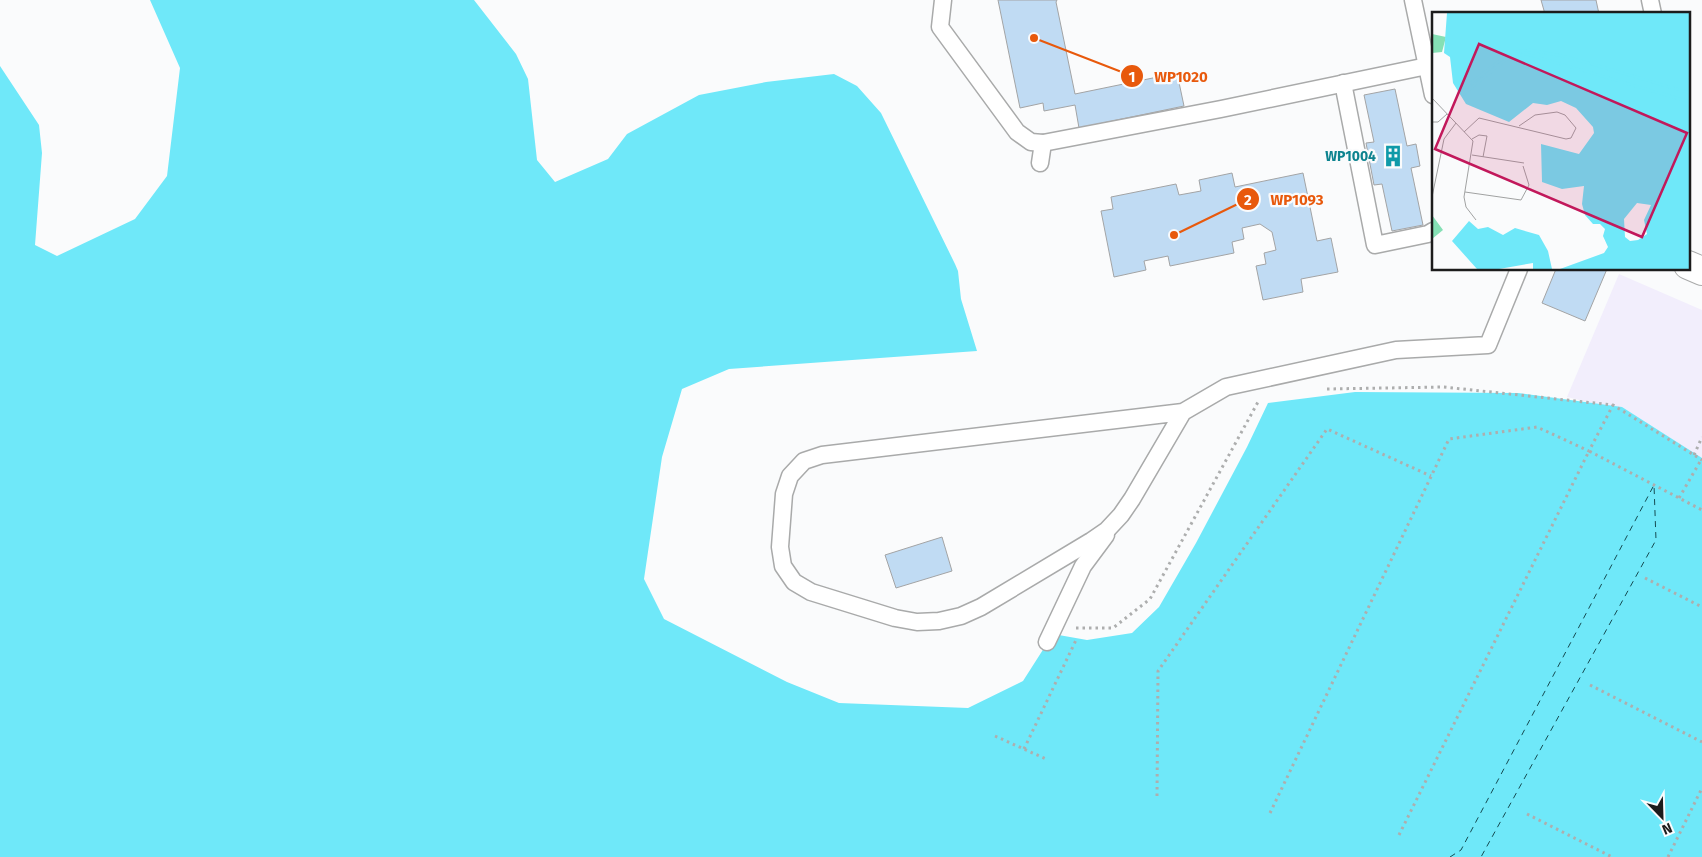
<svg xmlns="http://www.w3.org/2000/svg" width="1702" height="857" font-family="'Fira Sans',sans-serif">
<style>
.commercial{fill:#f2eefc}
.water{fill:#6fe8f9}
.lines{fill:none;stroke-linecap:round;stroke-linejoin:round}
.ferry{stroke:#164c53;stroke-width:1;stroke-dasharray:6 5;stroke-linecap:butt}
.building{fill:#c0dbf3;stroke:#a3a4a5}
.lane-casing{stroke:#a9aaaa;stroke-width:19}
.street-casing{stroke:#a9aaaa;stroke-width:30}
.path{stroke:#adaeae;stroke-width:3;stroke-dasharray:2.5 4;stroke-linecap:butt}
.lane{stroke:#fff;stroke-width:16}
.street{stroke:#fff;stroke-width:28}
.labels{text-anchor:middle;stroke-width:4.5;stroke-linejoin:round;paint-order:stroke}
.culture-label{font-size:14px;font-weight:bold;fill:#0d838f;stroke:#fafbfc;text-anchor:end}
.inset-river{fill:none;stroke:#6fe8f9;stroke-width:2.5}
.inset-road{fill:none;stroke:#a1a2a2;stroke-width:1}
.view{fill:#c2185b;fill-opacity:0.15;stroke:#c2185b;stroke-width:2.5}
.inset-edge{fill:none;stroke:#1c1c1c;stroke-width:2.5}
.leader{fill:none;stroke:#e8590c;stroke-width:2}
.callout-dot{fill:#e8590c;stroke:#fafbfc;stroke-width:2}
.mark-label{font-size:15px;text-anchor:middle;font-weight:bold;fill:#fff}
.callout-label{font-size:15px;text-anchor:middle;font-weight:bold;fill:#e8590c;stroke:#fafbfc;stroke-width:4.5;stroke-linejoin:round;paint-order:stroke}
</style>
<rect width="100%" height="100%" fill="#fafbfc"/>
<path class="commercial" d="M1619 274 1702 310V471L1604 406 1567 397Z"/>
<path class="water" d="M150 0H474L516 54 528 79 537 160 555 182 608 159 627 134 699 95 766 82 834 74 857 86 881 113 955 264 958 271 961 299 977 351 729 369 682 389 662 457 644 579 664 619 787 682 839 703 968 708 1023 681 1053 634 1087 640 1132 633 1159 607 1196 543 1247 447 1268 403 1355 392 1518 393 1622 407 1702 458V857H0V66L39 125 42 153 35 245 57 256 135 219 167 176 180 68Z"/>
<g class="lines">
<path class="ferry" d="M1450 857 1461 850 1654 485 1656 540 1481 857"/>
</g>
<g class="building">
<path d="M998 0H1057L1056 2 1075 94 1177 73 1184 106 1079 128 1075 105 1044 111 1043 103 1020 108Z"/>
<path d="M1541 0H1596L1599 14H1545Z"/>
<path d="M1395 89 1407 146 1416 144 1420 166 1411 168 1423 225 1392 231 1382 184 1374 185 1366 143 1374 142 1364 95Z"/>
<path d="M1232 173 1235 187 1303 173 1317 241 1331 238 1338 272 1301 279 1303 292 1263 300 1256 266 1266 264 1264 253 1276 250 1272 232 1260 224 1242 228 1244 239 1232 242 1234 253 1170 266 1168 256 1144 261 1146 270 1114 277 1101 211 1113 209 1111 197 1176 184 1179 195 1201 191 1199 180Z"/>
<path d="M1556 269H1607L1585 321 1542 303Z"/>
<path d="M942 537 952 571 896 588 885 555Z"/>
</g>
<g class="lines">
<g class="lane-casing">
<g id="lane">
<path d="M943 0 940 27 1017 132 1031 142 1043 143"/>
<path d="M1413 0 1433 95"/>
<path d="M1650 0 1653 14"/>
<path d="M1343 83 1375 245 1428 234 1433 231"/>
<path d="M1040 163 1043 143 1221 109 1427 66"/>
<path d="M1183 412 1132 499 1121 515 1107 530 1091 541 981 607 961 616 939 621 917 622 895 618 811 592 794 582 783 566 780 547 784 494 790 476 804 461 822 455 1183 412 1226 387 1396 350 1488 345 1519 269"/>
<path d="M1047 642 1083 566 1106 535"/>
</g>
</g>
<g class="street-casing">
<path id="street" d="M1688 265 1702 271"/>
</g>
<g class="path">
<path d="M1327 389 1444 387 1613 405 1702 460"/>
<path d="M1694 455 1702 437"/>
<path d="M1679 498 1701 460"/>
<path d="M1645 578 1702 607"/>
<path d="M1076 628H1113L1150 599 1258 402"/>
<path d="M1590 685 1702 742"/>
<path d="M995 736 1046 759"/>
<path d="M1024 749 1077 638"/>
<path d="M1157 796 1158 671 1327 429 1431 476"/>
<path d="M1270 813 1449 439 1537 427 1589 451 1613 405"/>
<path d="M1527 814 1612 857"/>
<path d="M1399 835 1589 451 1702 510"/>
<path d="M1668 857 1702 788"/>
</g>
<use href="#lane" class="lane"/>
<use href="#street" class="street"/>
</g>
<defs>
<g id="building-bare" transform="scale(1.725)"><path d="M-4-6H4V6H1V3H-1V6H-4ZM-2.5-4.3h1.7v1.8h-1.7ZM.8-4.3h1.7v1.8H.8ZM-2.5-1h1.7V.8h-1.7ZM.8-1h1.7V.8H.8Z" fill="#0f9aa8" stroke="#fafbfc" stroke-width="2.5" paint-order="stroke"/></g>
</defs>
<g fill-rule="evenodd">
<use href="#building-bare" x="1393" y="156"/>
</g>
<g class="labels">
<g class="culture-label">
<text x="1376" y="161">WP1004</text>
</g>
</g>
<g transform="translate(1432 12)">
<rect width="258" height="258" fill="#fafbfc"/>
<path d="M0 22 14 25 10 40 0 41ZM0 203 11 218 0 227Z" fill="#85e0b5"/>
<path d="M21 0H257V257H128L172 241 176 235 171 224 173 217 168 212H161L153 203 150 192 152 174 130 177 110 170 109 132 147 142 162 121 161 115 144 96 129 89 115 93 101 91 77 110 34 92 21 71 18 45 12 41 15 1ZM205 191 219 193 212 208 215 222 206 228 198 229 193 225 192 207ZM37 209 46 217 56 215 71 223 83 216 107 223 116 239 120 257H45L20 229Z" fill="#6fe8f9" fill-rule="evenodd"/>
<path d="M101 251V257H67Z" fill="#fafbfc"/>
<path class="inset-river" d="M258 81 136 45 98 38 79 40 36 73 34 80 76 46 95 42 258 90"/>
<path class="inset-road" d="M0 86 41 129 32 185 34 195 44 208M0 110H6L15 102M32 120 47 106 134 127 139 126 144 116 133 103 125 100 103 103 87 114M40 127 47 123 55 124 51 145M40 143 92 151M33 180 89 188 97 173 91 154M0 185 12 127 24 111"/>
<path class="view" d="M47 32 255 121 210 225 3 137Z"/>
<rect width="258" height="258" class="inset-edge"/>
</g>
<path class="leader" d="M1034 38L1132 76M1174 235L1248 199"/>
<g class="callout-dot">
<circle cx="1034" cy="38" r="5"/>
<circle cx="1174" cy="235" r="5"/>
<circle cx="1132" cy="76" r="12"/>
<circle cx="1248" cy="199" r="12"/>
</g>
<g class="mark-label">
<text x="1132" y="82">1</text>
<text x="1248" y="205">2</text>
</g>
<g class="callout-label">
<text x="1181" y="82">WP1020</text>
<text x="1297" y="205">WP1093</text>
</g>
<g transform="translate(1662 817) rotate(157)" stroke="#fafbfc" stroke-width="4" paint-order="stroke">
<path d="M0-4L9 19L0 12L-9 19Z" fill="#1c1c1c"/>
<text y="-8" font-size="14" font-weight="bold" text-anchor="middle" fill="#1c1c1c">N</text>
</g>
</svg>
